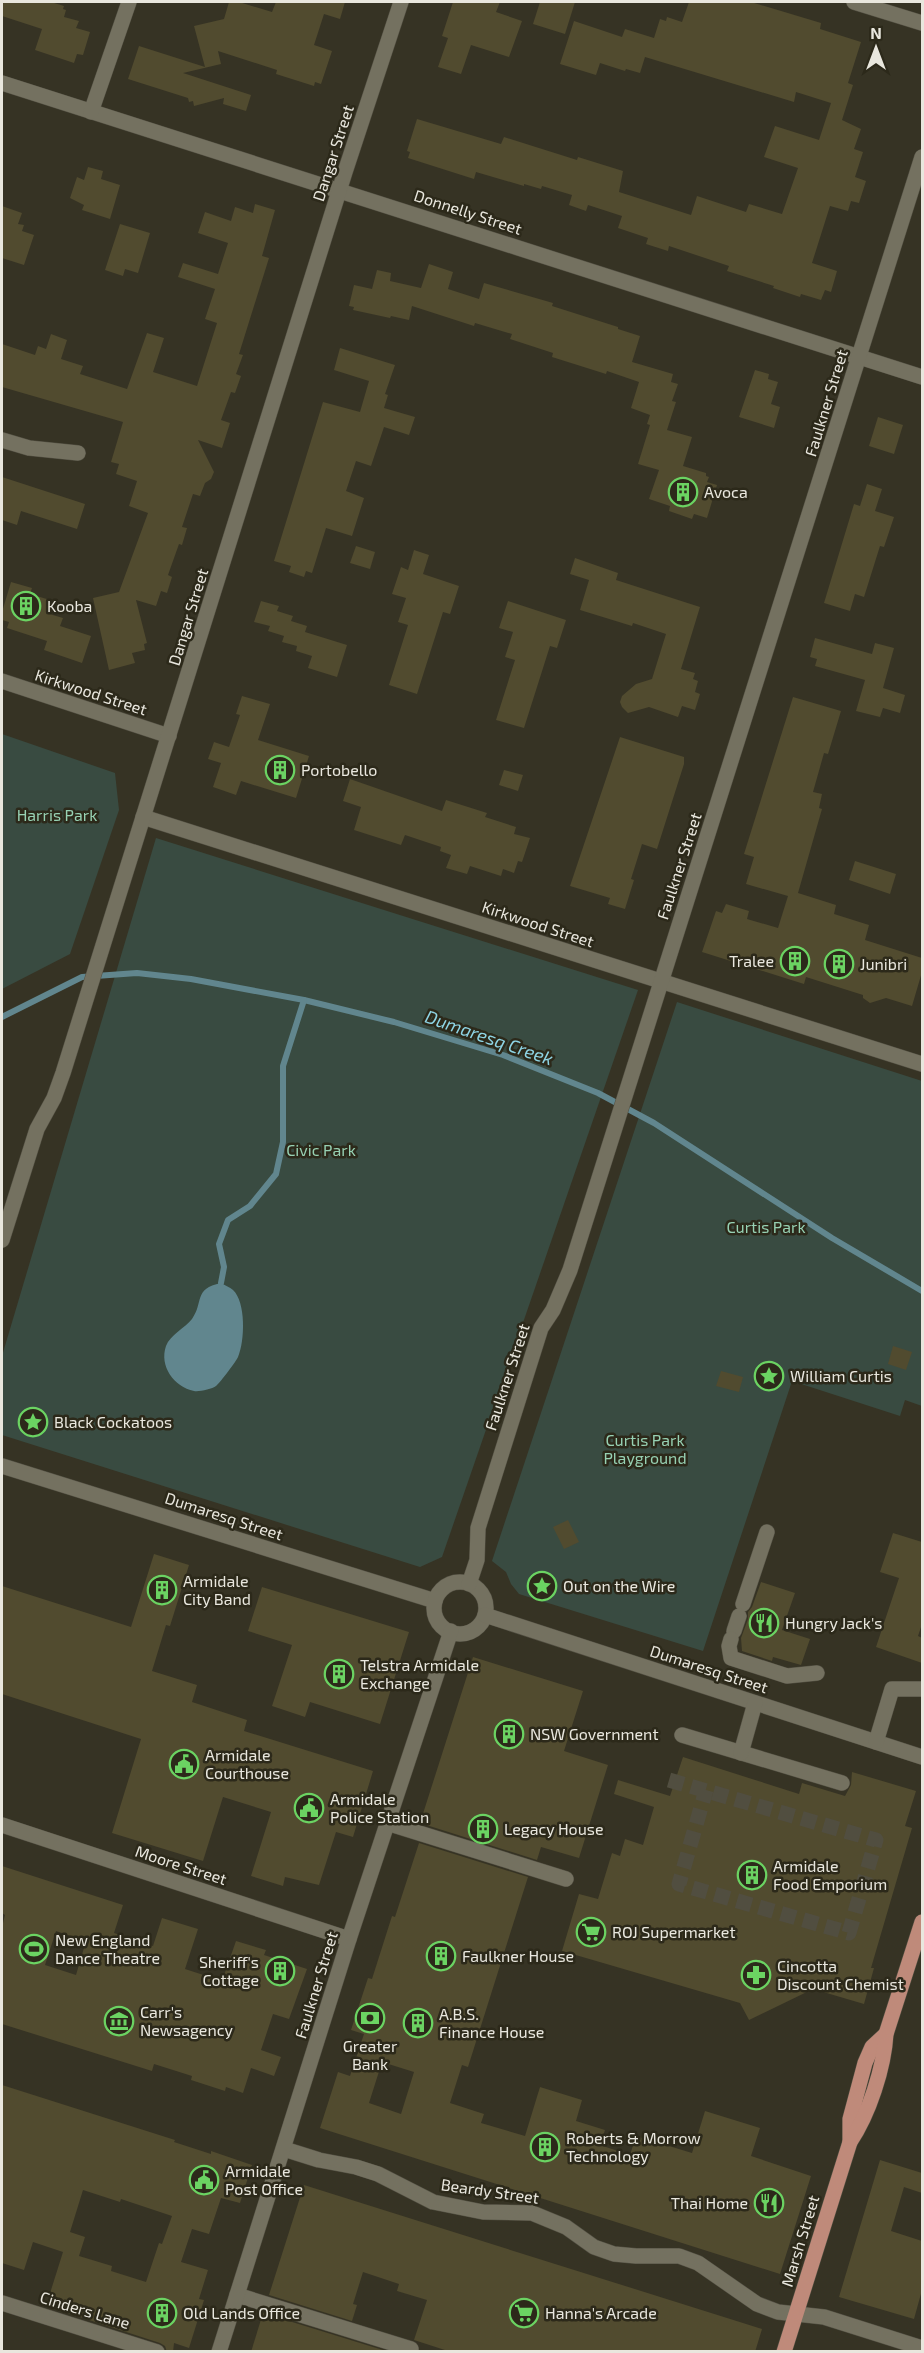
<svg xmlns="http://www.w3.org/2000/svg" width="924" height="2353" font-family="'Exo 2',sans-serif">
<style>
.green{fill:#394b41}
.water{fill:#61868e}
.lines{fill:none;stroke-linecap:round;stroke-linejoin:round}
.stream{stroke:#61868e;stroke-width:6}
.building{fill:#514b2f;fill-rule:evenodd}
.minor-tunnel{stroke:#514e40;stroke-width:15;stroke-dasharray:15 8;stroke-linecap:butt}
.minor-casing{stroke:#535043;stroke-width:16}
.major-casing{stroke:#535043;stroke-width:16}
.minor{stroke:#747160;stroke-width:15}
.major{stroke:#bf8a7a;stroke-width:15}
.labels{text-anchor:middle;stroke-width:5;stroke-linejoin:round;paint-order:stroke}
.street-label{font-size:16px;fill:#e9e7de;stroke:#2c291a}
.poi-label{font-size:16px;fill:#e9e7de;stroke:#2c291a;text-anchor:start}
.park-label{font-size:16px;fill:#97d1b3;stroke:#2c291a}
.water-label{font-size:18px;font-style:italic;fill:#8ed4e4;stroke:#2c291a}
</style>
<rect width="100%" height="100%" fill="#363324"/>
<g class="green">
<path d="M2 734 115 773 119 810 70 954 2 989Z"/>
<path d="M156 838 638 990 442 1557 420 1567 2 1435V1356Z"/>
<path d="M677 1002 922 1081V1406L905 1400 900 1416 792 1381 703 1651 519 1594 511 1584 506 1572 492 1561Z"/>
</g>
<path class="water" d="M221 1283C224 1285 230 1287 233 1290 246 1302 245 1341 238 1357 237 1360 220 1383 216 1386 212 1389 199 1392 194 1391 174 1387 159 1366 166 1346 170 1335 185 1328 192 1319 204 1302 193 1289 221 1283Z"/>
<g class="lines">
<g class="stream">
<path d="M2 1017 82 977 137 973 191 979 304 1000 394 1022 503 1055 598 1093 654 1123 832 1238 922 1291"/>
<path d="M221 1283 224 1267 219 1244 228 1220 250 1206 276 1174 283 1142V1066L304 1000"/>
</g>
</g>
<g class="building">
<path d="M2 2H51L64 6 63 9 66 10 64 17 79 21 76 28 90 32 83 55 77 54 74 63 35 50 42 29 2 16Z"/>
<path d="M229 2H239L272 12 276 2H345L340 19 324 14 314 45 332 51 321 84 315 82 314 86 276 74 277 70 218 51 221 64 183 73 251 95 246 111 223 104 224 98 194 106 193 101 189 102 188 98 128 79 139 46 205 67 194 26 224 19Z"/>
<path d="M453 2H500L496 12 522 21 509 57 471 45 461 74 438 67 448 38 442 36Z"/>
<path d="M540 2H575L565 34 533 24Z"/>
<path d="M689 2H751L821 23 820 29 861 42 848 83 853 85 842 120 861 129 854 149 863 152 855 177 866 181 859 203 851 201 848 211 830 206 812 263 837 271 831 292 825 290 821 300 801 294 800 297 773 288 774 286 727 271 729 266 669 246 668 251 646 244 648 238 618 228 622 216 588 205 586 211 569 205 572 195 542 186 541 189 524 184V186L476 172 474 179 408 158 410 152 407 151 417 119 501 144 504 137 577 160 578 157 623 171 619 192 691 215 697 196 746 212 749 204 782 214 798 168 764 157 775 126 819 140 831 103 796 92 794 102 645 57 640 73 626 69 625 71 600 63 596 75 560 64 574 21 622 37 625 29 654 38 660 19 666 21 667 17 682 22Z"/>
<path d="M88 167 103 171 101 179 120 185 110 219 82 210 84 205 70 198 77 177 84 180Z"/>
<path d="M255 204 275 210 262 256 269 258 239 354 243 355 236 374 241 376 235 393 231 392 221 420 230 423 222 448 198 440 214 472 211 479 205 483 200 496 193 494 182 527 187 528 182 545 179 544 168 575 172 577 167 593 161 591 156 606 136 600 147 643 144 644 145 650 132 653 135 663 109 670 93 598 119 592 148 513 129 506 137 481 116 474 119 464 111 462 123 422 2 387V344L35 355 38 346 46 349 51 334 67 340 61 359 83 366 80 374 127 389 147 333 164 338 153 372 197 386 217 323 205 319 215 289 178 277 183 263 218 274 228 243 198 233 205 212 231 221 235 207 253 213Z"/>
<path d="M2 206 22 213 18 224 24 225 22 231 34 235 24 265 2 258Z"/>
<path d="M120 224 150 233 138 273 125 269 123 276 105 270Z"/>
<path d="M429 264 453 272 448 289 479 299 484 283 553 303 552 306 618 327V329L640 336 632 362 673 374 671 382 678 384 672 401 676 402 667 430 692 437 683 466 706 473V476L709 477 707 482 717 485 707 518 694 514 692 519 669 511 670 506 649 499 659 470 638 464 650 425 647 424 650 415 631 408 639 382 607 371 606 374 552 357 553 353 510 339 512 334 475 323 474 326 412 306 409 320 391 316 390 318 353 310 354 307 349 306 354 285 372 289 377 270 391 273 390 281 421 288Z"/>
<path d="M340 348 395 365 385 394 388 395 384 408 415 417 409 435 384 427 371 466 356 461 346 491 364 498 352 536 326 528 312 573 306 571 304 577 289 572 291 566 274 561 323 402 360 412 369 381 334 370Z"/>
<path d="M755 370 769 374 768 379 778 382 771 404 780 407 774 428 739 417Z"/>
<path d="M878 417 903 425 894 454 869 446Z"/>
<path d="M2 477 85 504 77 529 21 511 17 525 2 520Z"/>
<path d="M867 484 882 489 875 511 894 517 884 547 880 546 864 597 855 594 850 611 824 603 854 504 860 506Z"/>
<path d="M356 546 375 552 370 569 350 563Z"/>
<path d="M414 550 429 555 423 574 459 586 450 614 443 612 417 694 389 685 408 625 398 622 406 598 392 594 401 567 408 570Z"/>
<path d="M575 558 618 573 616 580 700 607 681 669 695 673 693 679 698 681 695 692 700 694 695 710 682 706 678 717 649 707 628 713 622 707 620 702 622 696 636 684 652 679 666 634 633 623 632 626 580 610 589 580 570 574Z"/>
<path d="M11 582 32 588 30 594 50 600 46 613 63 618 60 626 91 636 82 663 44 650 47 641 7 628 9 622 2 620V612Z"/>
<path d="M261 601 279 606 277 611 293 616 291 621 307 626 305 632 347 645 337 677 308 668 312 656 296 651 297 646 282 642 284 636 268 631 270 626 254 622Z"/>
<path d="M508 601 566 620 557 648 550 646 524 728 496 720 515 660 505 657 513 632 499 628Z"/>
<path d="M815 638 872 654 875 643 894 648 883 688 905 695 900 713 883 708 880 717 856 711 865 680 815 666 817 659 810 657Z"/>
<path d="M242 696 270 704 258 740 309 756 296 798 241 781 236 795 213 787 221 763 208 759 214 742 229 747 240 715 236 714Z"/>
<path d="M793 697 841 711 828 754 824 753 813 792 822 794 819 808 822 809 798 893 836 905 834 914 869 925 865 940 922 958V972L912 1006 886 998 870 1003 863 998V995L806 977 804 984 702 952 716 911 722 913 726 904 749 911 747 919 778 928 788 896 746 884 754 857 744 854Z"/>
<path d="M620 737 684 757V764L657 849 642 844 631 879 634 880 625 909 608 904 610 898 570 886Z"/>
<path d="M504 770 523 775 518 791 499 785Z"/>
<path d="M350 779 442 811 446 800 487 813 485 817 516 827 514 834 530 838 522 862 518 861 514 873 503 869 501 876 470 866 467 874 446 868 451 855 440 851 441 847 405 835 401 845 354 830 361 807 343 801Z"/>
<path d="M855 861 896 874 890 894 849 880Z"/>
<path d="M893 1346 912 1352 906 1370 888 1364Z"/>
<path d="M721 1371 743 1377 739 1392 716 1386Z"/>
<path d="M568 1520 579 1542 564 1549 553 1527Z"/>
<path d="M893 1533 922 1542V1624L918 1636 922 1638V1663L876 1647 899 1578 880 1572Z"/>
<path d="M154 1554 189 1565 170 1626 166 1625 152 1671 197 1685 192 1702 247 1720 244 1731 373 1771 353 1837 336 1832 319 1885 285 1877 283 1886 251 1876 271 1812 223 1797 203 1861 112 1833 141 1739 2 1694V1586L131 1627Z"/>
<path d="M761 1582 795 1593 782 1630 810 1639 801 1665 773 1657 772 1661 742 1651 741 1638 748 1619V1612L752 1607Z"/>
<path d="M262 1587 409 1632 380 1724 310 1702 305 1717 272 1706 292 1645 248 1631Z"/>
<path d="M473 1657 583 1691 564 1751 608 1765 579 1858 541 1847 537 1860 420 1823Z"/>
<path d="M683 1757 799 1794 802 1783 845 1796 851 1785 852 1772 916 1791 905 1826 912 1828 871 1968H874L864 2004 813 1989 749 2020 740 2003 562 1951 579 1894 598 1899 612 1853 620 1856 625 1839 643 1845 654 1807 614 1794 618 1780 670 1796Z"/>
<path d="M419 1843 528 1877 468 2067 462 2065 450 2103 484 2114 481 2123 525 2136 540 2087 582 2100 576 2121 605 2130 600 2145 630 2155 636 2136 692 2153 705 2111 760 2128 751 2156 811 2176 780 2274 320 2128 338 2072 350 2076 364 2034 351 2030 368 1978 372 1979 392 1916 395 1917ZM382 2062 414 2072 401 2114 369 2103Z"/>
<path d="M2 1866 123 1905 114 1933 153 1946 162 1918 198 1929 185 1969 222 1981 236 1941 266 1950 264 1955 307 1969 289 2019 273 2014 261 2050 281 2057 274 2076 251 2068 243 2093 226 2087 225 2091 191 2080 192 2076 154 2064 152 2071 2 2024V1927L5 1915 2 1913ZM56 1931 86 1941 76 1975 45 1965Z"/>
<path d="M2 2085 175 2140 174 2142 211 2154V2151L252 2165 240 2203 221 2198 209 2234 192 2229 181 2262 208 2270 199 2299 204 2300 189 2348 174 2343 173 2352H167L165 2346 160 2343 46 2306 63 2252 33 2242 24 2270 2 2263ZM83 2190 120 2202 121 2199 172 2216 162 2244 159 2243 146 2282 111 2271 112 2266 79 2256 85 2237 70 2232Z"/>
<path d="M880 2160 922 2173V2193L904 2187 891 2231 922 2241V2290L914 2319 839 2297Z"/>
<path d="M304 2185 762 2329 755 2352H451L414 2340 427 2300 397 2291 399 2284 363 2272 353 2304 357 2305 352 2321 269 2295Z"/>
<path d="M263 2313 386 2351V2352H251Z"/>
</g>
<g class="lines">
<path class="minor-tunnel" d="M669 1780 876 1840 849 1933 679 1884 706 1790"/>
<g class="minor-casing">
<g id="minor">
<path d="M854 2 922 23"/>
<path d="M2 83 922 377"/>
<path d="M91 112 129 2"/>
<path d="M2 440 29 448 78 453"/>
<path d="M2 681 169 736"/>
<path d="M143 817 922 1064"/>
<path d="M2 1240 37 1129 54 1098 63 1073 345 172 401 2"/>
<path d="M2 1466 435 1601"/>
<circle cx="460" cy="1608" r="26"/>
<path d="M469 1584 477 1560 478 1528 541 1328 553 1310 570 1270 922 157"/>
<path d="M743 1604 767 1532"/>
<path d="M485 1615 922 1757"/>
<path d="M734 1631 739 1616"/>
<path d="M731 1639 729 1646 731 1658 787 1676 817 1673"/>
<path d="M682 1735 842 1783"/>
<path d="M876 1742 892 1689H922"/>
<path d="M741 1753 755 1703"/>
<path d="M387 1823 566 1879"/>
<path d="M2 1825 349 1939"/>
<path d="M284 2149 319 2160 356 2167 378 2174 433 2202 483 2212 532 2213 566 2227 594 2247 614 2254 636 2256H679L698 2263 757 2304 778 2312 824 2317 922 2348"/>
<path d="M237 2295 411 2349"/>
<path d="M2 2303 157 2352"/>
<path d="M219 2352 349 1939 451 1631"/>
</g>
</g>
<g class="major-casing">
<g id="major">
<path d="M850 2142V2119L865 2063 872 2047 886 2034"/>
<path d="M784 2352 850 2142C869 2114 884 2068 886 2034L922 1922"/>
</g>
</g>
<use href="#minor" class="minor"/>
<use href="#major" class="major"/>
</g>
<defs>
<g id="building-ring" transform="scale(1.5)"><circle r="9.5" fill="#2c291a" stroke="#6bd362" stroke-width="1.5"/><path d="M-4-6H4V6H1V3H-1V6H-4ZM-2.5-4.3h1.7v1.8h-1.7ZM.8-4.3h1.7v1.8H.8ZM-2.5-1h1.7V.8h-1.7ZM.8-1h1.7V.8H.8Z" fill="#6bd362"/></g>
<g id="sight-ring" transform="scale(1.5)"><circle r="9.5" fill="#2c291a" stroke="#6bd362" stroke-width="1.5"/><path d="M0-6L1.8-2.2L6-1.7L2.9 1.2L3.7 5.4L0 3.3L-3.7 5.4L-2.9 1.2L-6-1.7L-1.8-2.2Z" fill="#6bd362"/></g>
<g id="restaurant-ring" transform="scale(1.5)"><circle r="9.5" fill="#2c291a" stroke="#6bd362" stroke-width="1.5"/><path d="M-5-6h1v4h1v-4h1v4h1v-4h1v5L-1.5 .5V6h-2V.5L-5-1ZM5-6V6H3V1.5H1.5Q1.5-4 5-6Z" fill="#6bd362"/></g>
<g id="civic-ring" transform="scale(1.5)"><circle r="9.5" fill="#2c291a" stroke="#6bd362" stroke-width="1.5"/><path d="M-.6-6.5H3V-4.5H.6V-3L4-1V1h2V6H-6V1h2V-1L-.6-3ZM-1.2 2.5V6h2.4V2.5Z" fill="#6bd362"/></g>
<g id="supermarket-ring" transform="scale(1.5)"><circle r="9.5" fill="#2c291a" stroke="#6bd362" stroke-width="1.5"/><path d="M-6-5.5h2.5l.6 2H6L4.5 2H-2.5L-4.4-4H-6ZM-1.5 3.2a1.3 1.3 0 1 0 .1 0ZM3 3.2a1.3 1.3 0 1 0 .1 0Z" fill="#6bd362"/></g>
<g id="stadium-ring" transform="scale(1.5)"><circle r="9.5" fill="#2c291a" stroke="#6bd362" stroke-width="1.5"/><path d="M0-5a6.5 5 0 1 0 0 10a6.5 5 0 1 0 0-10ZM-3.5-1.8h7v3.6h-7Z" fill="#6bd362"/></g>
<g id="pharmacy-ring" transform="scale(1.5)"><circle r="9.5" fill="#2c291a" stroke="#6bd362" stroke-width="1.5"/><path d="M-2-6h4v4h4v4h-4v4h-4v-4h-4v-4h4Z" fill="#6bd362"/></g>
<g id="bank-ring" transform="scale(1.5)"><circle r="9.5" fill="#2c291a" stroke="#6bd362" stroke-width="1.5"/><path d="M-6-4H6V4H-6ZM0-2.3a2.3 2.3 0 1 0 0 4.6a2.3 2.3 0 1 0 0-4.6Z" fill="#6bd362"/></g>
<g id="museum-ring" transform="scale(1.5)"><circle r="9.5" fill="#2c291a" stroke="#6bd362" stroke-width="1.5"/><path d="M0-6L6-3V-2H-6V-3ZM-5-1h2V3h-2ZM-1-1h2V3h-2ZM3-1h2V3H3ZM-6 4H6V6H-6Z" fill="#6bd362"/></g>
</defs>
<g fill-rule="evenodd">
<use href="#building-ring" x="683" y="492"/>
<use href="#building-ring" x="26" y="606"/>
<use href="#building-ring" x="280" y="770"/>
<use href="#building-ring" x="795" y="961"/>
<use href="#building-ring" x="839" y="964"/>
<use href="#sight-ring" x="769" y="1376"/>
<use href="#sight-ring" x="33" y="1422"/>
<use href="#sight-ring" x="542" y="1586"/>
<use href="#building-ring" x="162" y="1590"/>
<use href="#restaurant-ring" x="764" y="1623"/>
<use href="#building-ring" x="339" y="1674"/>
<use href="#building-ring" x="509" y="1734"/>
<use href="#civic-ring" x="184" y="1764"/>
<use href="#civic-ring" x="309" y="1808"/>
<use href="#building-ring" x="483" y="1829"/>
<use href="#building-ring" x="752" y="1875"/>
<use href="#supermarket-ring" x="591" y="1932"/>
<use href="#stadium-ring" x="34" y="1949"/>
<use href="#building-ring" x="441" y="1956"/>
<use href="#building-ring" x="280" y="1971"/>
<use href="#pharmacy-ring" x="756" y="1975"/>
<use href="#bank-ring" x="370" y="2018"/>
<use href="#museum-ring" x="119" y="2021"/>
<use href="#building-ring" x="418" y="2023"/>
<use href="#building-ring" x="545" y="2147"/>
<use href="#civic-ring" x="204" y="2180"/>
<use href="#restaurant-ring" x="769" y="2203"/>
<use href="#building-ring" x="162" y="2313"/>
<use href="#supermarket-ring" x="524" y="2313"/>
</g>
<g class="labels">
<g class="street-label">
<text transform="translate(333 153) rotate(-72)" y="6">Dangar Street</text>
<text transform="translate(468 212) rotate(18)" y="6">Donnelly Street</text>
<text transform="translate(826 403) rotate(-73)" y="6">Faulkner Street</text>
<text transform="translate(188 617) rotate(-73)" y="6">Dangar Street</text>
<text transform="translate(91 692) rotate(18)" y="6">Kirkwood Street</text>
<text transform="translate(679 866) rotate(-72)" y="6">Faulkner Street</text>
<text transform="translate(538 924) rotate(18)" y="6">Kirkwood Street</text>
<text transform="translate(507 1377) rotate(-72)" y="6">Faulkner Street</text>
<text transform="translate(224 1516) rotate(18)" y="6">Dumaresq Street</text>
<text transform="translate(709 1669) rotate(18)" y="6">Dumaresq Street</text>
<text transform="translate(181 1865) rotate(18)" y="6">Moore Street</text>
<text transform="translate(316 1985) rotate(-73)" y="6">Faulkner Street</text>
<text transform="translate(490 2191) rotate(8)" y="6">Beardy Street</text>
<text transform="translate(800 2241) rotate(-73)" y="6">Marsh Street</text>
<text transform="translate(85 2310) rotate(17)" y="6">Cinders Lane</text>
</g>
<g class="poi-label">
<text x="704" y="498">Avoca</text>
<text x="47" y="612">Kooba</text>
<text x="301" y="776">Portobello</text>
<text x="774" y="967" text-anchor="end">Tralee</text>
<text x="860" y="970">Junibri</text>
<text x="790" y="1382">William Curtis</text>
<text x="54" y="1428">Black Cockatoos</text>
<text x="183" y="1587">Armidale<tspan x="183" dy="18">City Band</tspan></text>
<text x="563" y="1592">Out on the Wire</text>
<text x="785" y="1629">Hungry Jack's</text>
<text x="360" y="1671">Telstra Armidale<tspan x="360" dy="18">Exchange</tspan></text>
<text x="530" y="1740">NSW Government</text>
<text x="205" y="1761">Armidale<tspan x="205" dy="18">Courthouse</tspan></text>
<text x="330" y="1805">Armidale<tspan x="330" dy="18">Police Station</tspan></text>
<text x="504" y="1835">Legacy House</text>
<text x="773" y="1872">Armidale<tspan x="773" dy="18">Food Emporium</tspan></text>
<text x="612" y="1938">ROJ Supermarket</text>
<text x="55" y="1946">New England<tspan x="55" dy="18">Dance Theatre</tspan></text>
<text x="462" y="1962">Faulkner House</text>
<text x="259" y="1968" text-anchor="end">Sheriff's<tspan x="259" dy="18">Cottage</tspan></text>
<text x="777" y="1972">Cincotta<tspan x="777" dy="18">Discount Chemist</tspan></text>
<text x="140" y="2018">Carr's<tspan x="140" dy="18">Newsagency</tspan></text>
<text x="439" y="2020">A.B.S.<tspan x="439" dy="18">Finance House</tspan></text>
<text x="370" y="2052" text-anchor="middle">Greater<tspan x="370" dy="18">Bank</tspan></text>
<text x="566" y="2144">Roberts &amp; Morrow<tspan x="566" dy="18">Technology</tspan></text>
<text x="225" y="2177">Armidale<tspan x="225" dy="18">Post Office</tspan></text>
<text x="748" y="2209" text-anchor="end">Thai Home</text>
<text x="183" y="2319">Old Lands Office</text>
<text x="545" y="2319">Hanna's Arcade</text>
</g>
<g class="park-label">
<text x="57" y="821">Harris Park</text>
<text x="321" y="1156">Civic Park</text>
<text x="766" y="1233">Curtis Park</text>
<text x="645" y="1446">Curtis Park<tspan x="645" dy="18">Playground</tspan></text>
</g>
<g class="water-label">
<text transform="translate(489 1038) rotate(19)" y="6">Dumaresq Creek</text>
</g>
</g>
<rect width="924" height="2353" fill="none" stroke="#e9e7de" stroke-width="6"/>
<g transform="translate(876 48)" stroke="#2c291a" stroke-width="4.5" paint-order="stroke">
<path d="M0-4.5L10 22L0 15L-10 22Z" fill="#e9e7de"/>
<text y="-9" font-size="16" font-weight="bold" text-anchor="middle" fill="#e9e7de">N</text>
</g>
</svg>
